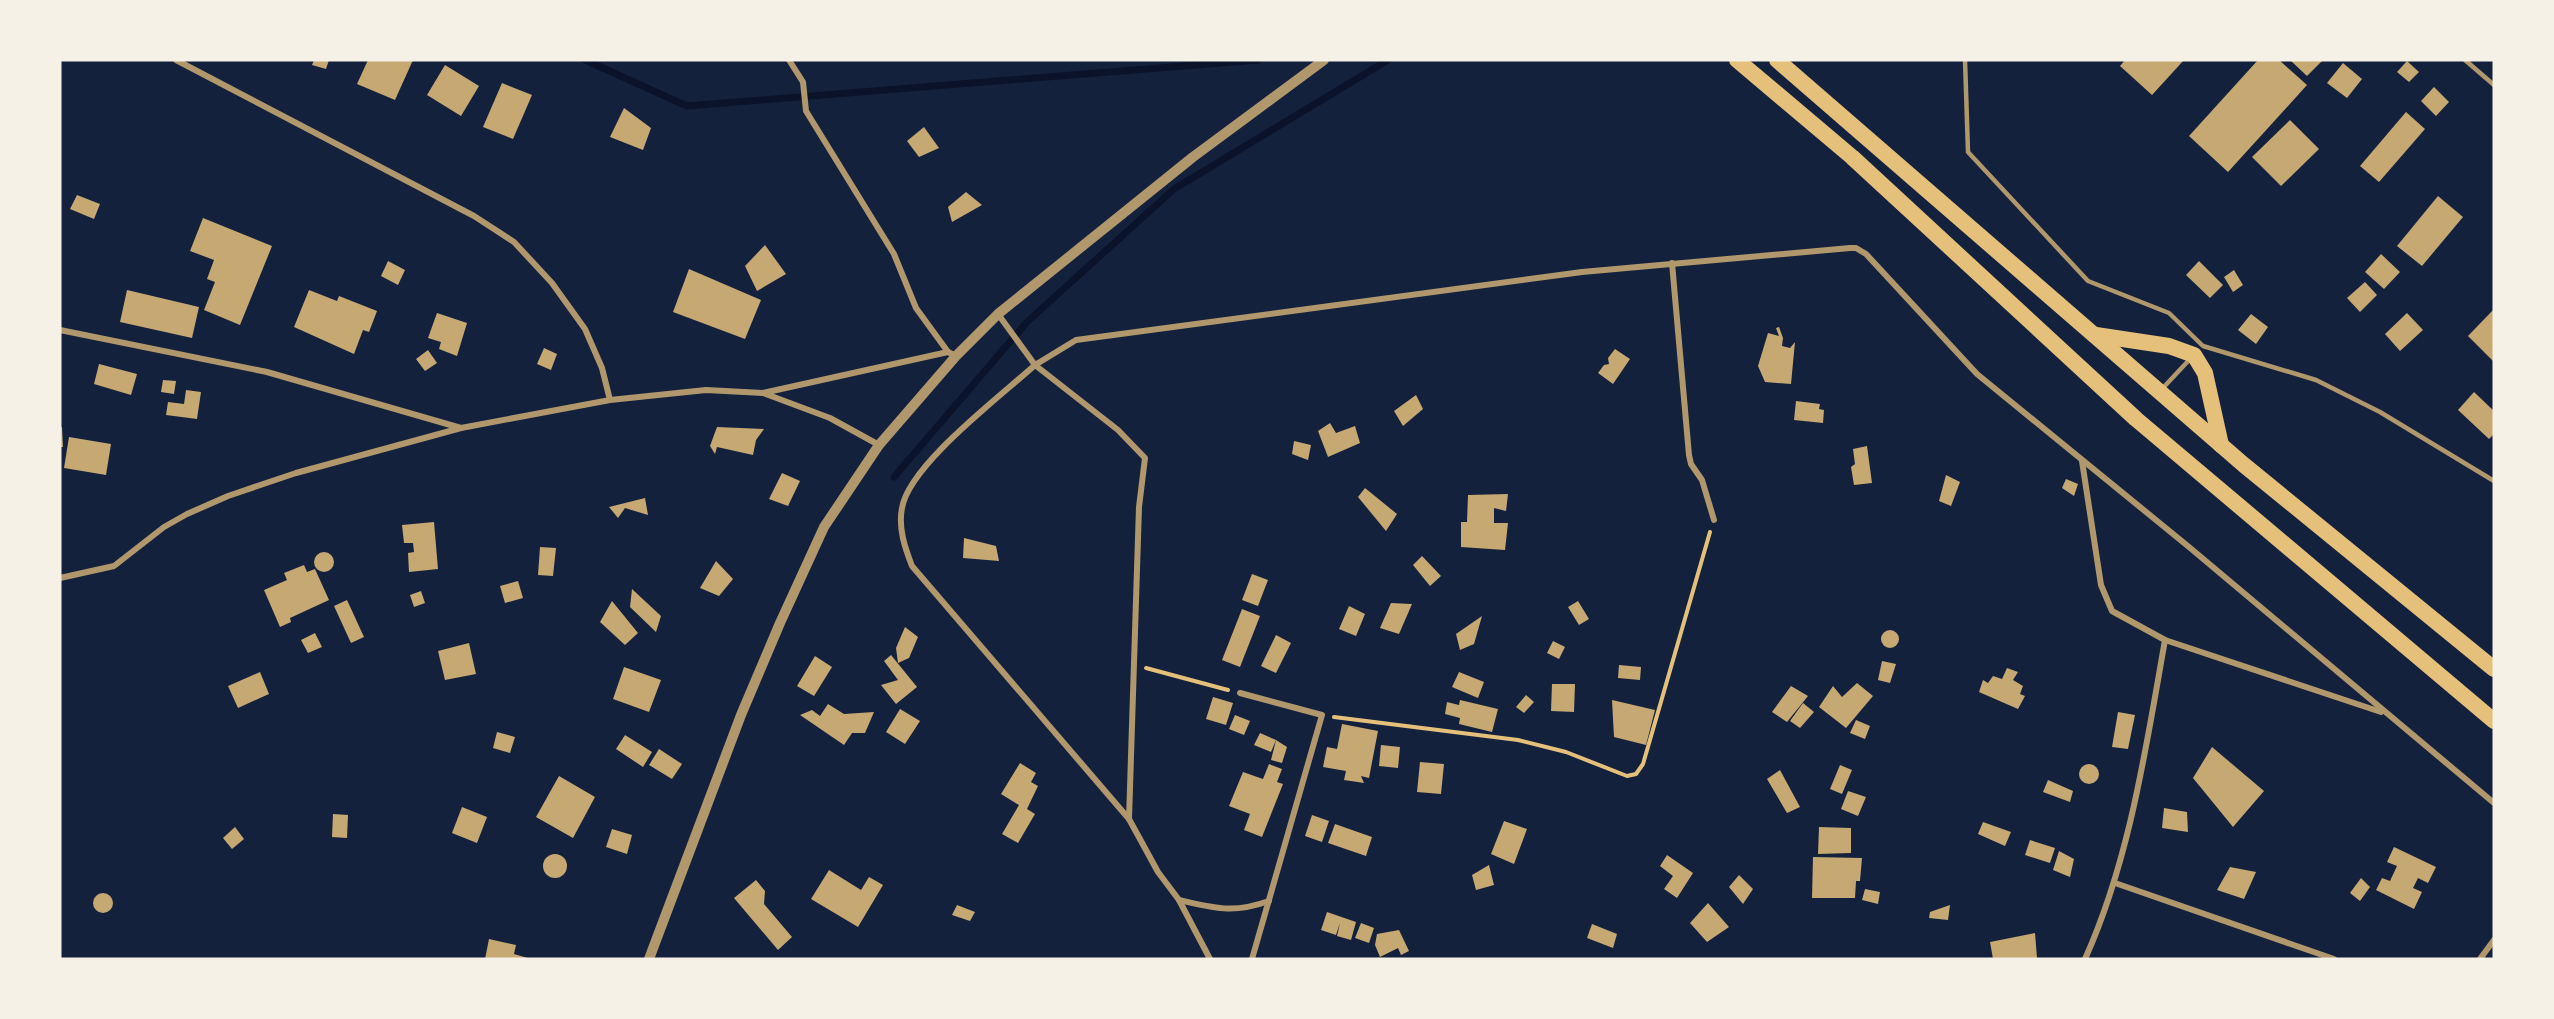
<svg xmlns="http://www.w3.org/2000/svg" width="2554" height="1019" font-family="'Roboto Condensed',sans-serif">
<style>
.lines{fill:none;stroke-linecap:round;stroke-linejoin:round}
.stream{stroke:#0b132b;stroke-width:7}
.building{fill:#c6a872}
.path{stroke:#e5c07b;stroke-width:4}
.service{stroke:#b1986c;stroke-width:4.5}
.minor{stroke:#b1986c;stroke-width:6}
.tertiary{stroke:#b1986c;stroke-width:10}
.trunk{stroke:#e5c07b;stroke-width:16}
</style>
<rect width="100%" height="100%" fill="#14213d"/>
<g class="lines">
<g class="stream">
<path d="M585 60 687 106 1258 60"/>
<path d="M894 477 1027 322 1174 189 1388 60"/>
</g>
</g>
<g class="building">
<path d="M314 60H329L326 69 312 65Z"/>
<path d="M368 60H413L395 100 357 84Z"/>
<path d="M2125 60H2184L2152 95 2120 66Z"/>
<path d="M2258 60H2279L2307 85 2228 172 2189 136Z"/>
<path d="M2290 60H2323L2307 76Z"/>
<path d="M2407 61 2419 72 2409 82 2397 72Z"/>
<path d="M2343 63 2362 79 2347 98 2327 83Z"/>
<path d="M445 65 479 86 461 116 427 95Z"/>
<path d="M502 83 532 95 513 139 483 127Z"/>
<path d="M2434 87 2449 102 2436 116 2421 101Z"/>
<path d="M624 108 651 128 643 150 610 137Z"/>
<path d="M2406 112 2425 129 2379 182 2360 166Z"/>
<path d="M2290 120 2319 149 2281 186 2252 157Z"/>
<path d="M924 127 939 148 919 157 907 141Z"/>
<path d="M966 192 982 205 952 222 948 207Z"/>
<path d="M77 195 100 204 94 219 70 209Z"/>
<path d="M2438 196 2463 217 2422 266 2397 246Z"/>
<path d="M203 218 272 246 240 325 204 310 215 282 207 279 214 260 190 251Z"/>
<path d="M765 245 786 274 757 291 745 266Z"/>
<path d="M2381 254 2400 272 2384 289 2365 272Z"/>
<path d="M388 261 405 270 398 285 381 276Z"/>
<path d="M2199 261 2223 285 2210 298 2186 275Z"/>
<path d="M689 269 761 300 745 339 673 312Z"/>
<path d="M2234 270 2243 285 2233 292 2224 277Z"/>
<path d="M2365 282 2377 295 2360 312 2347 298Z"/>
<path d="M127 290 199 307 192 338 120 322Z"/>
<path d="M309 290 337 301 339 296 377 311 369 332 363 330 354 354 294 327Z"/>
<path d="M2494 309V362L2468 336Z"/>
<path d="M437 313 467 323 457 356 439 349 441 342 428 338Z"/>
<path d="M2407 313 2423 330 2400 351 2385 334Z"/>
<path d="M2251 314 2268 327 2256 344 2238 330Z"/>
<path d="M1779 327 1783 338 1782 346 1790 348 1795 342 1791 384 1765 382 1758 366 1768 333 1779 336 1776 328Z"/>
<path d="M544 348 557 354 551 370 537 364Z"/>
<path d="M1615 349 1630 359 1613 384 1598 373 1604 365 1609 364 1608 358Z"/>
<path d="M428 350 437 363 425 371 416 359Z"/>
<path d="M99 364 137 374 131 395 94 384Z"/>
<path d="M163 380 176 381 174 394 161 392Z"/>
<path d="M186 390 201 392 197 419 166 415 168 402 184 404Z"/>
<path d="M2474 392 2494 411V434L2489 439 2458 410Z"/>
<path d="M1416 395 1423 409 1403 426 1394 411Z"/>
<path d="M1796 401 1820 404 1819 409 1824 410 1823 423 1794 420Z"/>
<path d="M1330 423 1336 433 1355 426 1360 443 1328 457 1318 431Z"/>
<path d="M60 427H62L63 447H60Z"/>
<path d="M717 427 764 429 756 440 753 455 717 447 715 454 710 446Z"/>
<path d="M69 437 111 444 106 475 64 468Z"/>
<path d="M1294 441 1311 445 1308 460 1292 454Z"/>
<path d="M1867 446 1872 483 1854 485 1851 467 1855 464 1853 449Z"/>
<path d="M782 473 800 481 788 506 769 499Z"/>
<path d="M1946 475 1960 482 1951 506 1939 501Z"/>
<path d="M2066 479 2078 484 2074 496 2062 488Z"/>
<path d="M1365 488 1397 514 1386 531 1358 497Z"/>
<path d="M1508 494 1506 511 1494 508V523H1508L1505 550 1461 547V522H1467L1468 495Z"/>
<path d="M645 498 648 515 625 508 618 518 609 507Z"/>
<path d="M434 522 438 569 409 572 408 553 414 552 413 543H404L402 525Z"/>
<path d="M964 538 996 546 999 561 963 558Z"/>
<path d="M540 547 556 548 553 576 538 575Z"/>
<circle cx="324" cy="562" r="10"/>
<path d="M1422 556 1441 576 1430 586 1413 565Z"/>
<path d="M716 561 733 579 719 596 700 588Z"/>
<path d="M304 565 307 572 315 569 329 600 290 618 291 622 280 627 264 590 287 580 284 573Z"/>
<path d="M1252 574 1268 580 1258 606 1242 600Z"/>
<path d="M518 581 523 598 505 603 500 586Z"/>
<path d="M632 589 661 616 656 632 630 607Z"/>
<path d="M421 591 425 603 414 607 410 595Z"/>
<path d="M347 600 364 637 351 643 334 606Z"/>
<path d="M612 601 638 633 625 645 600 622Z"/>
<path d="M1578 601 1589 619 1579 625 1568 607Z"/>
<path d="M1391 603 1412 604 1399 634 1380 628Z"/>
<path d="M1349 606 1365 614 1356 636 1339 629Z"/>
<path d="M1242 609 1260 616 1240 667 1222 660Z"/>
<path d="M1482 616 1474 644 1460 650 1456 634Z"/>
<path d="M905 627 918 637 909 658 898 663 896 648Z"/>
<circle cx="1890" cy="639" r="9"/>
<path d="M315 633 322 647 308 653 301 640Z"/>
<path d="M1276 635 1291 643 1276 673 1261 666Z"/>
<path d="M1553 641 1565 647 1559 659 1547 653Z"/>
<path d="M469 643 476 674 445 680 438 651Z"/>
<path d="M891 655 917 687 896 704 881 685 898 680 884 661Z"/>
<path d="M815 656 832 667 814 696 797 686Z"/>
<path d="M1882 661 1896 664 1890 683 1878 680Z"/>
<path d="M1619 665 1641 667 1640 680 1618 678Z"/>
<path d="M624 667 661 680 649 712 613 699Z"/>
<path d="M2007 668 2018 672 2013 680 2023 686 2020 694 2025 696 2018 709 1979 692 1983 680 1988 683 1993 676 2002 679Z"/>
<path d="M260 672 269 694 238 708 228 686Z"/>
<path d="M1459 672 1484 682 1478 698 1452 687Z"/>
<path d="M1857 683 1873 696 1846 728 1819 707 1833 686 1842 697Z"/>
<path d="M1552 684H1575L1574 712 1551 711Z"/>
<path d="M1791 686 1808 696 1787 722 1772 712Z"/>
<path d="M1526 695 1534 702 1524 713 1516 707Z"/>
<path d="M1213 697 1233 703 1226 725 1206 719Z"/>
<path d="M1460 700 1498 709 1492 732 1459 724 1460 718 1445 714 1447 702 1459 705Z"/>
<path d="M1612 700 1655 710 1646 745 1614 737Z"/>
<path d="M1803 703 1814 712 1800 728 1790 721Z"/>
<path d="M828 704 844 714 874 712 865 733H852L844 745 800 715 812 710 820 716Z"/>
<path d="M900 709 920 721 905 744 886 732Z"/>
<path d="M2118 712 2135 715 2128 749 2112 747Z"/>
<path d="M1235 715 1250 721 1244 735 1229 729Z"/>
<path d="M1856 720 1870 726 1865 739 1850 733Z"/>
<path d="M1342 724 1378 731 1369 778 1361 776 1364 783 1344 780 1346 771 1323 767 1327 747 1337 749Z"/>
<path d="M497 732 515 737 510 753 493 748Z"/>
<path d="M1260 733 1276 740 1271 752 1254 745Z"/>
<path d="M625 735 652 752 643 767 616 749Z"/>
<path d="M1276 740 1287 747 1282 763 1271 760Z"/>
<path d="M1381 745 1400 747 1398 768 1379 766Z"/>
<path d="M2212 747 2264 791 2233 827 2193 778Z"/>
<path d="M659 749 682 764 672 779 649 765Z"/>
<path d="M1420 762 1444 764 1441 794 1417 792Z"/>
<path d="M1020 763 1036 773 1031 782 1038 786 1027 809 1035 814 1018 843 1002 834 1019 805 1001 794Z"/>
<circle cx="2089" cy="774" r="10"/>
<path d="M1269 764 1282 769 1277 782 1283 784 1262 837 1244 830 1250 814 1229 806 1243 772 1263 779Z"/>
<path d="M1840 765 1852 770 1842 794 1830 789Z"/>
<path d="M1780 770 1800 807 1787 813 1767 779Z"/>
<path d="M559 776 595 797 573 838 536 817Z"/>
<path d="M2048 780 2073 791 2070 802 2043 792Z"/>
<path d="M1848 791 1866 797 1858 816 1841 809Z"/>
<path d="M462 807 487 817 477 843 452 833Z"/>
<path d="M2164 808 2187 812 2188 832 2162 828Z"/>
<path d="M333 814 348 815 347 838 332 837Z"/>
<path d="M1312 815 1329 821 1322 842 1305 836Z"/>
<path d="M1504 821 1527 829 1514 864 1491 854Z"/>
<path d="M1983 822 2011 832 2005 846 1978 834Z"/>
<path d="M1335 824 1372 837 1366 856 1328 843Z"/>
<path d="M235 827 244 839 232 849 223 838Z"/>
<path d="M1819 827 1851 828V853L1818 854Z"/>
<path d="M612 829 632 835 627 854 606 847Z"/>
<path d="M2030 840 2055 848 2050 863 2025 855Z"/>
<path d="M2394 847 2436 867 2428 883 2418 878 2413 888 2422 892 2414 909 2376 890 2382 878 2390 881 2397 866 2387 862Z"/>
<path d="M2059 851 2074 859 2070 877 2053 870Z"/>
<circle cx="555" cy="866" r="12"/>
<path d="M1667 855 1693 873 1677 898 1664 889 1673 876 1660 866Z"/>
<path d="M1813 857 1862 858 1860 881H1856L1855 898H1812Z"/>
<path d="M1489 865 1494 885 1476 890 1472 875Z"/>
<path d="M2230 867 2256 872 2244 899 2217 890Z"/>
<path d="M829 870 861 890 869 877 883 885 858 927 811 899Z"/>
<path d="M1739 875 1753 889 1743 904 1729 887Z"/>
<path d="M2361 878 2370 887 2360 901 2350 893Z"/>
<path d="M756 880 765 891 764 904 792 937 778 950 734 898Z"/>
<path d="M1865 889 1880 892 1878 904 1862 900Z"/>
<circle cx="103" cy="903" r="10"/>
<path d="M1708 903 1729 927 1707 942 1690 923Z"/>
<path d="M957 905 975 912 970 921 952 915Z"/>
<path d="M1950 905 1948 920 1929 918 1930 912Z"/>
<path d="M1327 912 1356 922 1351 940 1337 936 1340 923 1336 935 1321 930Z"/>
<path d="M1361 923 1374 928 1369 943 1355 938Z"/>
<path d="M1592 924 1617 934 1613 948 1587 938Z"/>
<path d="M1399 930 1409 951 1401 955 1398 948 1380 957 1375 945 1377 934Z"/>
<path d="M2035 933 2037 958 1993 959 1990 942Z"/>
<path d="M489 939 516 945 514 954 531 959H485Z"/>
</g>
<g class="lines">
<g class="path">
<path d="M1146 668 1228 690"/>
<path d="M1334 717 1518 740 1566 752 1627 776 1636 774 1643 764 1710 532"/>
</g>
<g class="service">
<path d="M1965 60 1968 152 2088 281 2169 313 2203 346 2316 380 2380 412 2494 481"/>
<path d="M2465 60 2494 85"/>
<path d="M2161 390 2190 359"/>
</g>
<g class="minor">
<path d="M176 60 474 216 514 242 552 283 585 329 602 368 610 400"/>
<path d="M789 60 803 82 806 111 894 254 916 308 948 352 956 356"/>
<path d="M1672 263 1689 455 1691 464 1702 480 1714 520"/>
<path d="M998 314 1035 365C1001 396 909 465 902 508 898 528 905 548 912 566L1129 819 1158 872 1179 900 1210 959"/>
<path d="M60 330 267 372 461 428"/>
<path d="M763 393 948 352"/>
<path d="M2082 461 2101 585 2112 611 2165 640 2381 712"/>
<path d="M60 578 114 566 164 527 187 514 228 496 296 473 461 428 610 400 706 390 763 393 830 418 879 445"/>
<path d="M1240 693 1322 715 1252 959"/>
<path d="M1129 819 1139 507 1145 458 1118 430 1035 365 1076 340 1582 272 1850 248H1856L1866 254 1977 374 2189 547 2494 803"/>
<path d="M2115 883 2334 959"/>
<path d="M1179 900C1215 908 1232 914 1269 901"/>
<path d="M2085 959C2130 859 2146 747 2165 640"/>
<path d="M2480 959 2494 940"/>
</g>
<path class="tertiary" d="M649 959 741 715 780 623 824 527 879 445 956 356 998 314 1193 157 1324 60"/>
<g class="trunk">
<path d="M1737 60 1852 157 2136 419 2494 721"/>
<path d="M1777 60 2244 465 2494 669"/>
<path d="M2096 335 2169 346 2194 355 2205 373 2221 445"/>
</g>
</g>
<rect width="2554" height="1019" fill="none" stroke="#f6f1e7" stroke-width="123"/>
</svg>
